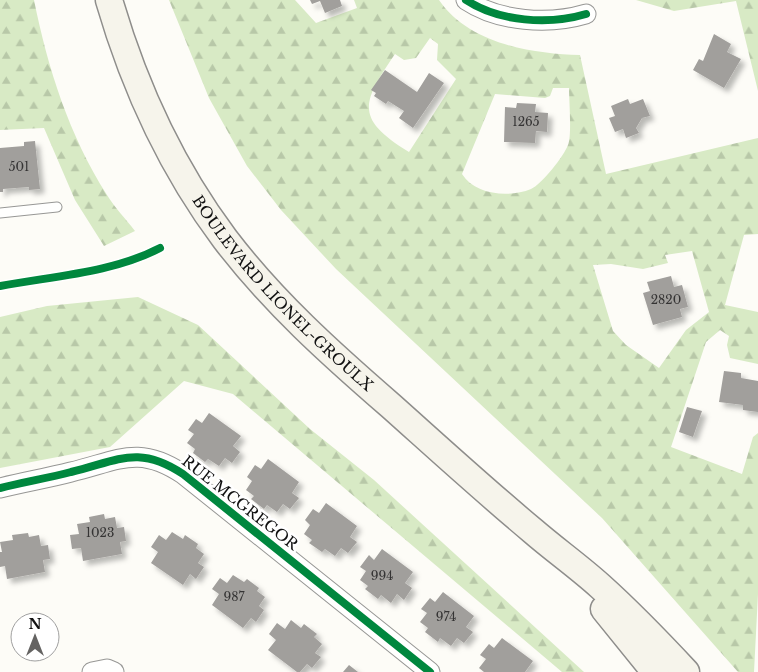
<svg xmlns="http://www.w3.org/2000/svg" width="758" height="672" font-family="'Libre Baskerville',serif">
<style>
.forest{fill:url(#forest-firs);fill-rule:evenodd}
.building{fill:#a19f9c;filter:url(#shadow)}
.lines{fill:none;stroke-linecap:round;stroke-linejoin:round}
.lane-casing{stroke:#979795;stroke-width:11}
.street-casing{stroke:#979795;stroke-width:21}
.secondary-casing{stroke:#8e8d8b;stroke-width:29}
.lane{stroke:#fffffe;stroke-width:9}
.street{stroke:#fffffe;stroke-width:19}
.secondary{stroke:#f6f4eb;stroke-width:26}
.cycleway-casing{stroke:#fff;stroke-width:11}
.cycleway{stroke:#00873e;stroke-width:8}
.labels{text-anchor:middle;stroke-width:5;stroke-linejoin:round;paint-order:stroke}
.number-label{font-size:12px;fill:#353434}
.street-label{font-size:15px;fill:#111;stroke:#fff}
</style>
<defs>
<pattern id="forest-firs" width="22" height="20" patternUnits="userSpaceOnUse" patternTransform="scale(1.25)"><rect width="22" height="20" fill="#d8eac5"/><path d="M5 1l3.5 6h-7zM16 11l3.5 6h-7z" fill="#b8c8a8"/></pattern>
<filter id="shadow"><feDropShadow dx="4.5" dy="4.5" stdDeviation="2.5" flood-color="#0004"/></filter>
</defs>
<rect width="100%" height="100%" fill="#fdfcf7"/>
<g class="forest">
<path d="M0 0H34C48 69 69 135 107 195 115 208 126 219 135 231L104 246 75 200 44 128 0 130Z"/>
<path d="M169 0H295L316 23 357 8 354 0H439C468 43 531 54 580 55L606 174 758 138V234L744 235 725 305 758 312V364L730 358 727 345 729 336 720 330 706 342 671 447 742 474 753 437 758 433V594L754 672H738L602 518 336 269 281 210 247 166 209 98ZM430 38 438 44 437 60 456 79 409 152C354 118 362 103 395 54L404 60 416 58ZM553 88H569C569 99 572 136 568 145 564 156 542 184 531 189 509 198 475 195 462 174L495 94 545 98 550 96ZM692 251 709 312 686 330 659 368 626 345 613 331 593 265 611 264 643 269 668 263 665 255Z"/>
<path d="M636 0H758V91L736 1 674 11Z"/>
<path d="M138 297 198 325 310 429 374 480 584 672H562L233 394 184 381 110 447 0 468V317L47 306Z"/>
</g>
<g class="building">
<path d="M310 0H340L342 6 325 13 320 1 312 4Z"/>
<path d="M714 34 731 44 727 52 741 59 724 88 693 70 699 59 703 61Z"/>
<path d="M385 70 417 92 429 73 444 83 413 128 399 118 404 111 388 101 386 104 374 96 376 93 371 90Z"/>
<path d="M628 99 630 104 643 99 650 116 642 118 636 128 639 133 626 138 623 129 615 132 609 118 615 116 611 106Z"/>
<path d="M517 103 536 104 535 112 548 113 547 132 536 131 535 143 504 142 505 107 516 108Z"/>
<path d="M35 141 40 189 29 190V187L3 189V192H0V148L24 146V142Z"/>
<path d="M671 276 674 287 682 285 688 307 680 309 682 317 653 325 643 293 650 291 647 282Z"/>
<path d="M724 371 741 373V378L758 381V412L743 410V405L719 402Z"/>
<path d="M687 407 702 411 693 437 679 432Z"/>
<path d="M209 413 241 436 233 446 240 452 232 463 225 458 219 466 208 459 205 462 193 453 195 449 187 443 194 434 188 430 196 419 202 423Z"/>
<path d="M268 459 299 482 292 493 299 498 290 509 283 504 277 512 267 505 264 509 251 499 254 496 246 490 252 481 247 477 255 465 261 469Z"/>
<path d="M326 503 357 526 350 537 357 542 348 553 341 548 335 556 325 549 322 552 309 543 312 540 304 534 310 525 305 520 313 509 319 513Z"/>
<path d="M104 514 105 519 115 517 117 528 124 527 126 541 120 542 122 554 83 561 81 548 72 549 70 535 79 534 77 524 90 522 89 517Z"/>
<path d="M172 532 183 539 185 535 198 544 196 548 204 554 198 563 204 567 196 579 190 574 183 585 151 563 158 552 151 547 159 535 166 540Z"/>
<path d="M28 533 29 537 39 535 41 546 48 545 50 559 43 560 45 572 7 579 5 566 0 567V552H2L0 542 13 540 12 535Z"/>
<path d="M382 549 413 572 405 583 412 588 404 600 397 594 391 603 381 595 378 599 365 589 368 586 360 580 366 571 360 567 369 555 374 560Z"/>
<path d="M233 575 244 582 247 579 259 588 257 591 265 597 259 606 264 610 256 622 251 618 243 628 212 605 219 594 212 589 220 578 227 583Z"/>
<path d="M443 592 474 616 466 627 473 632 464 643 457 638 451 646 440 638 438 642 425 632 428 628 420 622 427 613 421 609 430 598 435 602Z"/>
<path d="M291 620 301 628 304 624 317 634 314 637 322 644 315 653 321 657 312 668 307 664 300 672H297L268 650 276 640 269 634 277 623 285 629Z"/>
<path d="M502 638 533 661 525 672H484L479 668 486 659 480 655 489 644 494 648Z"/>
<path d="M349 665 358 672H343Z"/>
</g>
<g class="lines">
<g class="lane-casing">
<path id="lane" d="M0 213 57 207"/>
</g>
<g class="street-casing">
<g id="street">
<path d="M466 0C499 22 549 25 586 14"/>
<path d="M0 488C24 482 48 478 71 472 118 461 138 444 183 474L430 672"/>
<path d="M92 672 107 669 114 672"/>
</g>
</g>
<g class="secondary-casing">
<g id="secondary">
<path id="s1" d="M109 0C134 86 171 167 225 239 273 302 331 354 391 406 438 448 485 491 533 531 555 550 579 567 600 586 630 613 658 642 686 672"/>
<path d="M604 609 655 672"/>
</g>
</g>
<use href="#lane" class="lane"/>
<use href="#street" class="street"/>
<use href="#secondary" class="secondary"/>
<g class="cycleway-casing">
<g id="cycleway">
<path d="M466 0C499 22 549 25 586 14"/>
<path d="M0 286C53 276 112 273 160 248"/>
<path d="M0 488C24 482 48 478 71 472 118 461 138 444 183 474L430 672"/>
</g>
</g>
<use href="#cycleway" class="cycleway"/>
</g>
<g class="labels">
<g class="number-label">
<text x="526" y="126">1265</text>
<text x="19" y="171">501</text>
<text x="666" y="304">2820</text>
<text x="100" y="537">1023</text>
<text x="382" y="580">994</text>
<text x="234" y="601">987</text>
<text x="446" y="621">974</text>
</g>
<g class="street-label">
<text dy="5" stroke="none"><textPath href="#s1" startOffset="346">BOULEVARD LIONEL-GROULX</textPath></text>
<text transform="translate(240 503) rotate(38)" y="5">RUE MCGREGOR</text>
</g>
</g>
<g transform="translate(35 637)"><circle r="24" fill="#ffffff" stroke="#a0a0a0"/>
<path d="M0-4L9 19L0 12L-9 19Z" fill="#646362"/>
<text y="-8" font-size="14" font-weight="bold" text-anchor="middle" fill="#111111">N</text>
</g>
</svg>
